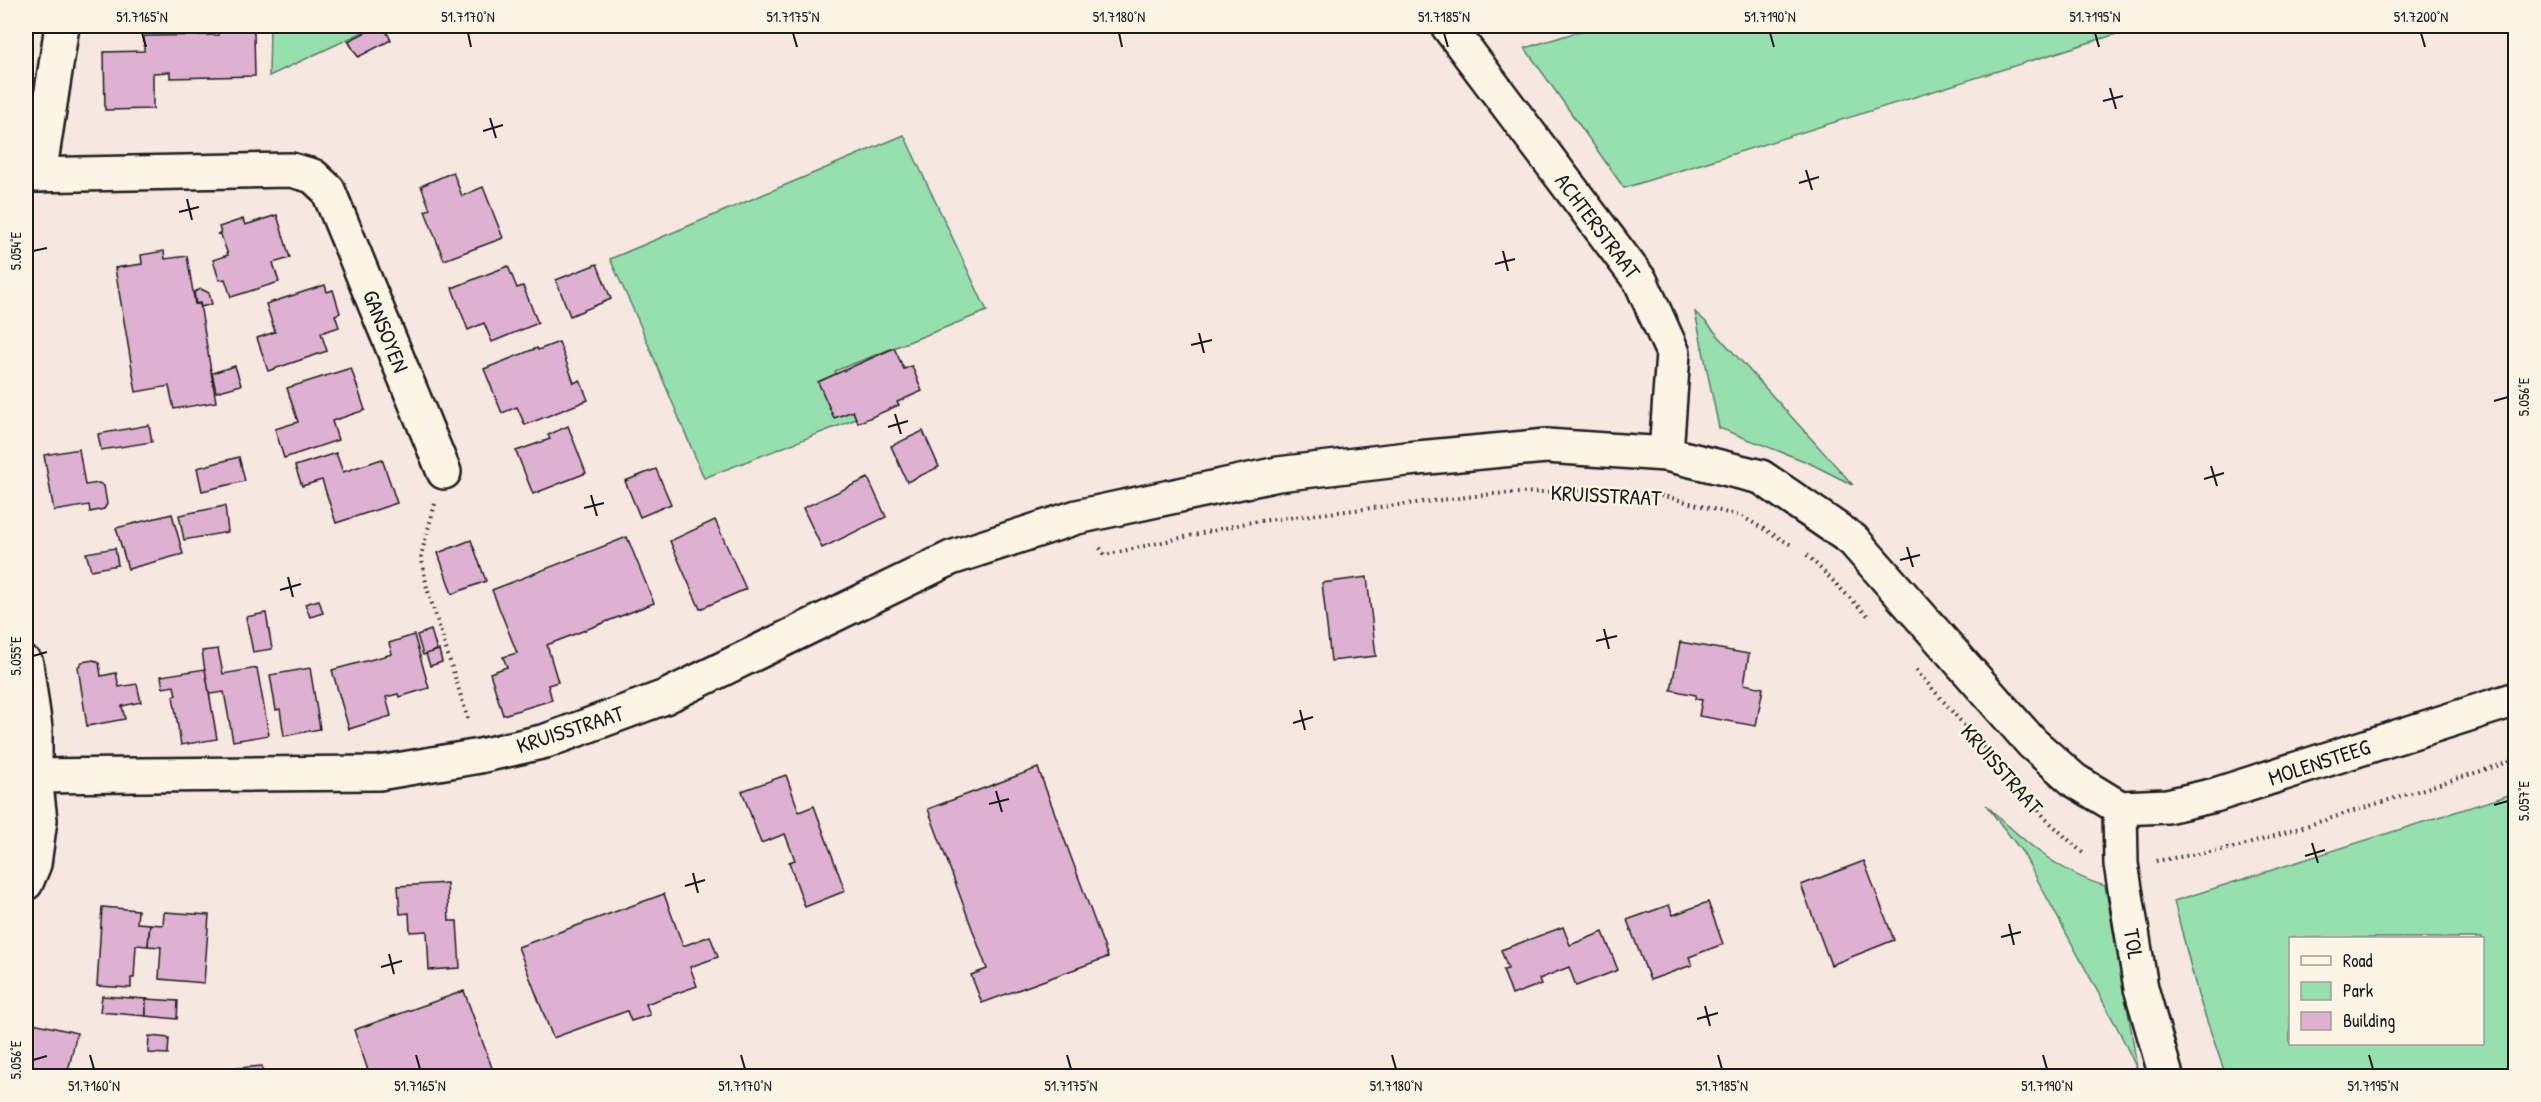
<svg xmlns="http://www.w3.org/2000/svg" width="2541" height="1102" font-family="'Patrick Hand',sans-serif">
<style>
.green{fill:#96dfae;stroke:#597e65;stroke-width:1.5;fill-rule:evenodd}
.building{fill:#deb0d2;stroke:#1c1c1c;stroke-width:1.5}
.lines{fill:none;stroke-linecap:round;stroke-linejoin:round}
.street-casing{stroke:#1c1c1c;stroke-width:38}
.secondary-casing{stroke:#1c1c1c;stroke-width:38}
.path{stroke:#1c1c1c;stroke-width:4;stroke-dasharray:1.5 4.5;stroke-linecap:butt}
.street{stroke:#fcf5e5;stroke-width:33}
.secondary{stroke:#fcf5e5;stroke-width:33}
.ticks{fill:none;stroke:#1c1c1c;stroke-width:2}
.labels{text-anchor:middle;stroke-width:5;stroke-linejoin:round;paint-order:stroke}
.street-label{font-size:22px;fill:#1c1c1c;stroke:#fcf5e5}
.neatline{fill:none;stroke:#1c1c1c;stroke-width:2}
.ticks-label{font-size:15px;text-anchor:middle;fill:#1c1c1c}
</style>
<rect width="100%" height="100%" fill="#f6e7e1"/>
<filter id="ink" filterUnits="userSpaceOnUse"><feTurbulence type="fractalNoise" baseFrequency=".0167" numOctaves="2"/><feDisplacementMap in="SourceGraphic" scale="12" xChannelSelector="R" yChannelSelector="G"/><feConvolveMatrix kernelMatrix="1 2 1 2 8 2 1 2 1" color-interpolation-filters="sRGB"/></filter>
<g filter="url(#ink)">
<g class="green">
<path d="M270 26H376L269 76Z"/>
<path d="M1597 26H2142L1624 188 1525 48Z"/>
<path d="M904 135 987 311 835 371 856 419 704 478 638 320 610 259Z"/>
<path d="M1695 312 1705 321 1853 485 1807 462 1719 428Z"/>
<path d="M2515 793V1076H2226L2198 995 2174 901ZM2482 938V1044H2290V938Z"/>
<path d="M1986 805C2020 838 2059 873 2105 886L2132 1034 2137 1069 2120 1033 2023 853Z"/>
</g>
<g class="building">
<path d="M218 26H252L254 34 255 76 170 78V72L153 73V109L105 110 104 52 144 51V36L218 35Z"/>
<path d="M378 26H383L391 40 358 57 348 41Z"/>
<path d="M453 172 462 196 483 187 503 238 444 260 425 211 430 209 421 186Z"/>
<path d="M277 215 290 258 273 263 279 282 231 297 225 279 219 280 213 260 228 255 221 235 217 234 221 233 219 227 243 219 245 225Z"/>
<path d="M164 251 165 259 187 256 195 304H200L216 402 174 409 169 386 136 392 115 268 142 264 141 255Z"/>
<path d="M597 264 611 299 570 316 556 280Z"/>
<path d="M508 266 517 288 523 286 538 323 492 342 484 323 468 330 452 288Z"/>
<path d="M325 285 327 292 333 290 340 313 335 315 339 327 321 333 327 351 268 371 257 338 275 332 266 304Z"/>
<path d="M201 289 209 293 212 304 201 307 200 303 196 304 194 292Z"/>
<path d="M559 342 574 383 580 380 588 400 525 425 517 407 502 413 484 369 537 348 538 350Z"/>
<path d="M894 348 904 369 912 366 922 391 897 402 899 405 858 423 853 411 834 418 818 382Z"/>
<path d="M235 366 241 385 216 392 212 373Z"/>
<path d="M351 368 365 410 332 421 338 440 284 458 275 429 298 422 287 388Z"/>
<path d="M149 425 152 442 101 450 98 434Z"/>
<path d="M568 426 586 473 533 494 516 451 550 439 548 435Z"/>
<path d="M923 431 939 467 907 482 891 446Z"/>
<path d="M79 449 85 485 99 483 104 486 107 504 104 509 90 512 89 505 54 511 44 455Z"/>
<path d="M336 453 343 472 382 459 397 503 336 523 322 480 302 486 295 466Z"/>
<path d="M239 457 245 481 202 491 197 468Z"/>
<path d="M656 469 671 504 640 517 625 481Z"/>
<path d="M868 478 886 517 822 548 803 508Z"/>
<path d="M225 506 228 532 184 540 179 515Z"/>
<path d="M172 514 183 554 128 569 116 528Z"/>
<path d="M715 520 746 589 700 609 670 541Z"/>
<path d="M627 537 654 603 547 645 558 682 548 685 552 700 503 715 490 673 507 667 503 657 517 653 492 590Z"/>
<path d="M471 540 486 581 452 594 438 553Z"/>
<path d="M115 548 118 565 91 570 86 553Z"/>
<path d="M1367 577 1376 656 1331 661 1322 583Z"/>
<path d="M319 600 323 613 310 617 305 604Z"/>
<path d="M266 613 272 649 253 652 246 617Z"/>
<path d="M431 630 437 650 423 655 417 635Z"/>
<path d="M414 635 429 688 399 697 398 694 386 697 391 716 349 729 332 670 392 654 389 643Z"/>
<path d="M1680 642 1749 654 1744 684 1763 688 1756 726 1699 716 1702 700 1695 699 1696 695 1671 690Z"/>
<path d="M218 649 223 674 257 668 269 735 233 741 224 692 210 694 208 691 202 651Z"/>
<path d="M439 650 442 662 430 666 426 654Z"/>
<path d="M94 660 99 663 101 676 116 673 119 687 137 684 141 702 122 706 125 719 87 726 78 667 82 662Z"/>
<path d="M310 668 320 729 284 736 280 709 276 710 270 675Z"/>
<path d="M205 669 217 739 181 745 173 696 176 695 174 686 163 688 161 676Z"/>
<path d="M1038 768 1108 957 982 1003 971 975 987 969 928 809Z"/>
<path d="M786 775 799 812 814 806 845 891 805 907 789 862 795 860 785 834 761 843 742 791Z"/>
<path d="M1864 861 1894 940 1831 965 1801 885Z"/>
<path d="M447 883 449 921H457L460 968 429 970 427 931 410 932 409 913 400 914 398 886Z"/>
<path d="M664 894 683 946 710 936 718 957 690 967 697 986 646 1004 650 1015 631 1021 627 1011 553 1038 518 947Z"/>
<path d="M1708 902 1723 944 1689 957 1692 965 1650 980 1627 920 1669 905 1673 915Z"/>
<path d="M102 907 138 910 137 923 150 924 148 946 136 945 134 978H131V988L97 986Z"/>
<path d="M164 912 209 915 204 983 159 979 161 947 148 946 150 924 163 925Z"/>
<path d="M1563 927 1570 945 1603 932 1618 970 1576 986 1569 967 1539 979 1541 984 1512 995 1503 970 1508 969 1501 950Z"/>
<path d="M464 991 495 1076H370L354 1030Z"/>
<path d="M102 996 146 999V1016L100 1012Z"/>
<path d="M146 999 178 1001 177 1019 146 1016Z"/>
<path d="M29 1022 77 1033 68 1071 78 1074V1076H27L26 1038Z"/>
<path d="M149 1036 169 1038 168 1054 148 1053Z"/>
<path d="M262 1066 263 1076H215L214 1070Z"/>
</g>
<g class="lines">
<g class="street-casing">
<g id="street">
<path d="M1448 26 1641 282 1673 353 1666 454"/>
<path d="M26 175 291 170 313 176 328 190 444 472"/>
<path d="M39 175 62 26"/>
<path d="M26 664 35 728V777L40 820 34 864 26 883"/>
<path d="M2120 808 2121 864 2141 988 2166 1076"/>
</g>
</g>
<g class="secondary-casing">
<path id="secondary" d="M26 776 379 773 480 756 546 741 665 697 951 558 1077 517 1278 474 1407 459 1546 446 1666 454 1761 477 1853 540 2032 743 2074 780 2120 808 2167 806 2215 795 2516 699"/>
</g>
<g class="path">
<path d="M435 504 421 555 427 588 469 722"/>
<path d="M1100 548 1105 555 1251 522 1493 494 1587 490 1660 495 1743 517 1793 546"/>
<path d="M1807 555 1869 617"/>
<path d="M1916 670 2046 819 2085 855"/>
<path d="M2156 861 2239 847 2516 760"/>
</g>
<use href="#street" class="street"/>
<use href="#secondary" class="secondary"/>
</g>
</g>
<path class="ticks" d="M142 33 146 47M468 33 471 47M793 33 797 47M1119 33 1122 47M1444 33 1448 47M1770 33 1774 47M2095 33 2099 47M2421 33 2425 47M2110 88 2116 109M2103 101 2123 96M490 118 496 138M483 131 503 125M1806 170 1812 190M1799 183 1819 177M187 199 192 220M179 212 199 207M33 251 47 248M1503 251 1508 271M1495 264 1515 259M1199 333 1204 353M1191 345 1212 340M2494 401 2508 397M895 414 901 434M888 427 908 421M2211 466 2217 486M2204 479 2224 473M591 495 597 516M584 508 604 503M1907 547 1913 567M1900 560 1920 555M288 577 293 597M280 590 301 584M1604 629 1609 649M1596 641 1617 636M33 656 47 652M1300 710 1305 730M1293 723 1313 717M996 791 1002 812M989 804 1009 799M2494 805 2508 801M2312 843 2318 863M2305 856 2325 850M693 873 698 893M685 886 705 880M2009 924 2014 945M2001 937 2021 932M389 954 394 974M381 967 402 961M1705 1006 1710 1026M1697 1019 1718 1013M90 1055 94 1069M416 1055 420 1069M741 1055 745 1069M1067 1055 1071 1069M1392 1055 1396 1069M1718 1055 1722 1069M2043 1055 2047 1069M2369 1055 2373 1069M33 1060 47 1056"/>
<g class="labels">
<g class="street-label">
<text transform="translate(1598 226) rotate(53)" y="8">ACHTERSTRAAT</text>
<text transform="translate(386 331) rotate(68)" y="8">GANSOYEN</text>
<text transform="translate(1606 495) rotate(3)" y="8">KRUISSTRAAT</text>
<text transform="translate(570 729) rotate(-18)" y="8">KRUISSTRAAT</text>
<text transform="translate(2319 762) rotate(-18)" y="8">MOLENSTEEG</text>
<text transform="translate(2002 769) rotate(49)" y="8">KRUISSTRAAT</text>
<text transform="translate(2134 944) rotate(81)" y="8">TOL</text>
</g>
</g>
<rect width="2541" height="1102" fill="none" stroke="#fcf5e5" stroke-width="66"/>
<rect x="2289" y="937" width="195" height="108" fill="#fcf5e5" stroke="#a29e95" stroke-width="1.5"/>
<rect x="2301" y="956" width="30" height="9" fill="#fcf5e5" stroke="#a29e95" stroke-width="1.5"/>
<text x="2343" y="967" font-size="18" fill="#1c1c1c">Road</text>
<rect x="2301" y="982" width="30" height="18" fill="#96dfae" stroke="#a29e95" stroke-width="1.5"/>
<text x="2343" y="997" font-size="18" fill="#1c1c1c">Park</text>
<rect x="2301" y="1012" width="30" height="18" fill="#deb0d2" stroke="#a29e95" stroke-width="1.5"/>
<text x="2343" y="1027" font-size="18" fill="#1c1c1c">Building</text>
<rect x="33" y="33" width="2475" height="1036" class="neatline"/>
<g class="ticks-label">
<text x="142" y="22">51.7165°N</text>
<text x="468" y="22">51.7170°N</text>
<text x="793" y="22">51.7175°N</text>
<text x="1119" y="22">51.7180°N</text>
<text x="1444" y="22">51.7185°N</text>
<text x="1770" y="22">51.7190°N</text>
<text x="2095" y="22">51.7195°N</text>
<text x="2421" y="22">51.7200°N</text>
<text transform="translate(16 251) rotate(-90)" y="5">5.054°E</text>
<text transform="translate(2524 397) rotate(-90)" y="5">5.056°E</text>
<text transform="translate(16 656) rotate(-90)" y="5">5.055°E</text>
<text transform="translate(2524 801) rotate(-90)" y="5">5.057°E</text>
<text transform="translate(16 1060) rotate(-90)" y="5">5.056°E</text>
<text x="94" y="1091">51.7160°N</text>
<text x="420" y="1091">51.7165°N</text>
<text x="745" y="1091">51.7170°N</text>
<text x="1071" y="1091">51.7175°N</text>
<text x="1396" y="1091">51.7180°N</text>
<text x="1722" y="1091">51.7185°N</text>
<text x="2047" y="1091">51.7190°N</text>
<text x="2373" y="1091">51.7195°N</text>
</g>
</svg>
